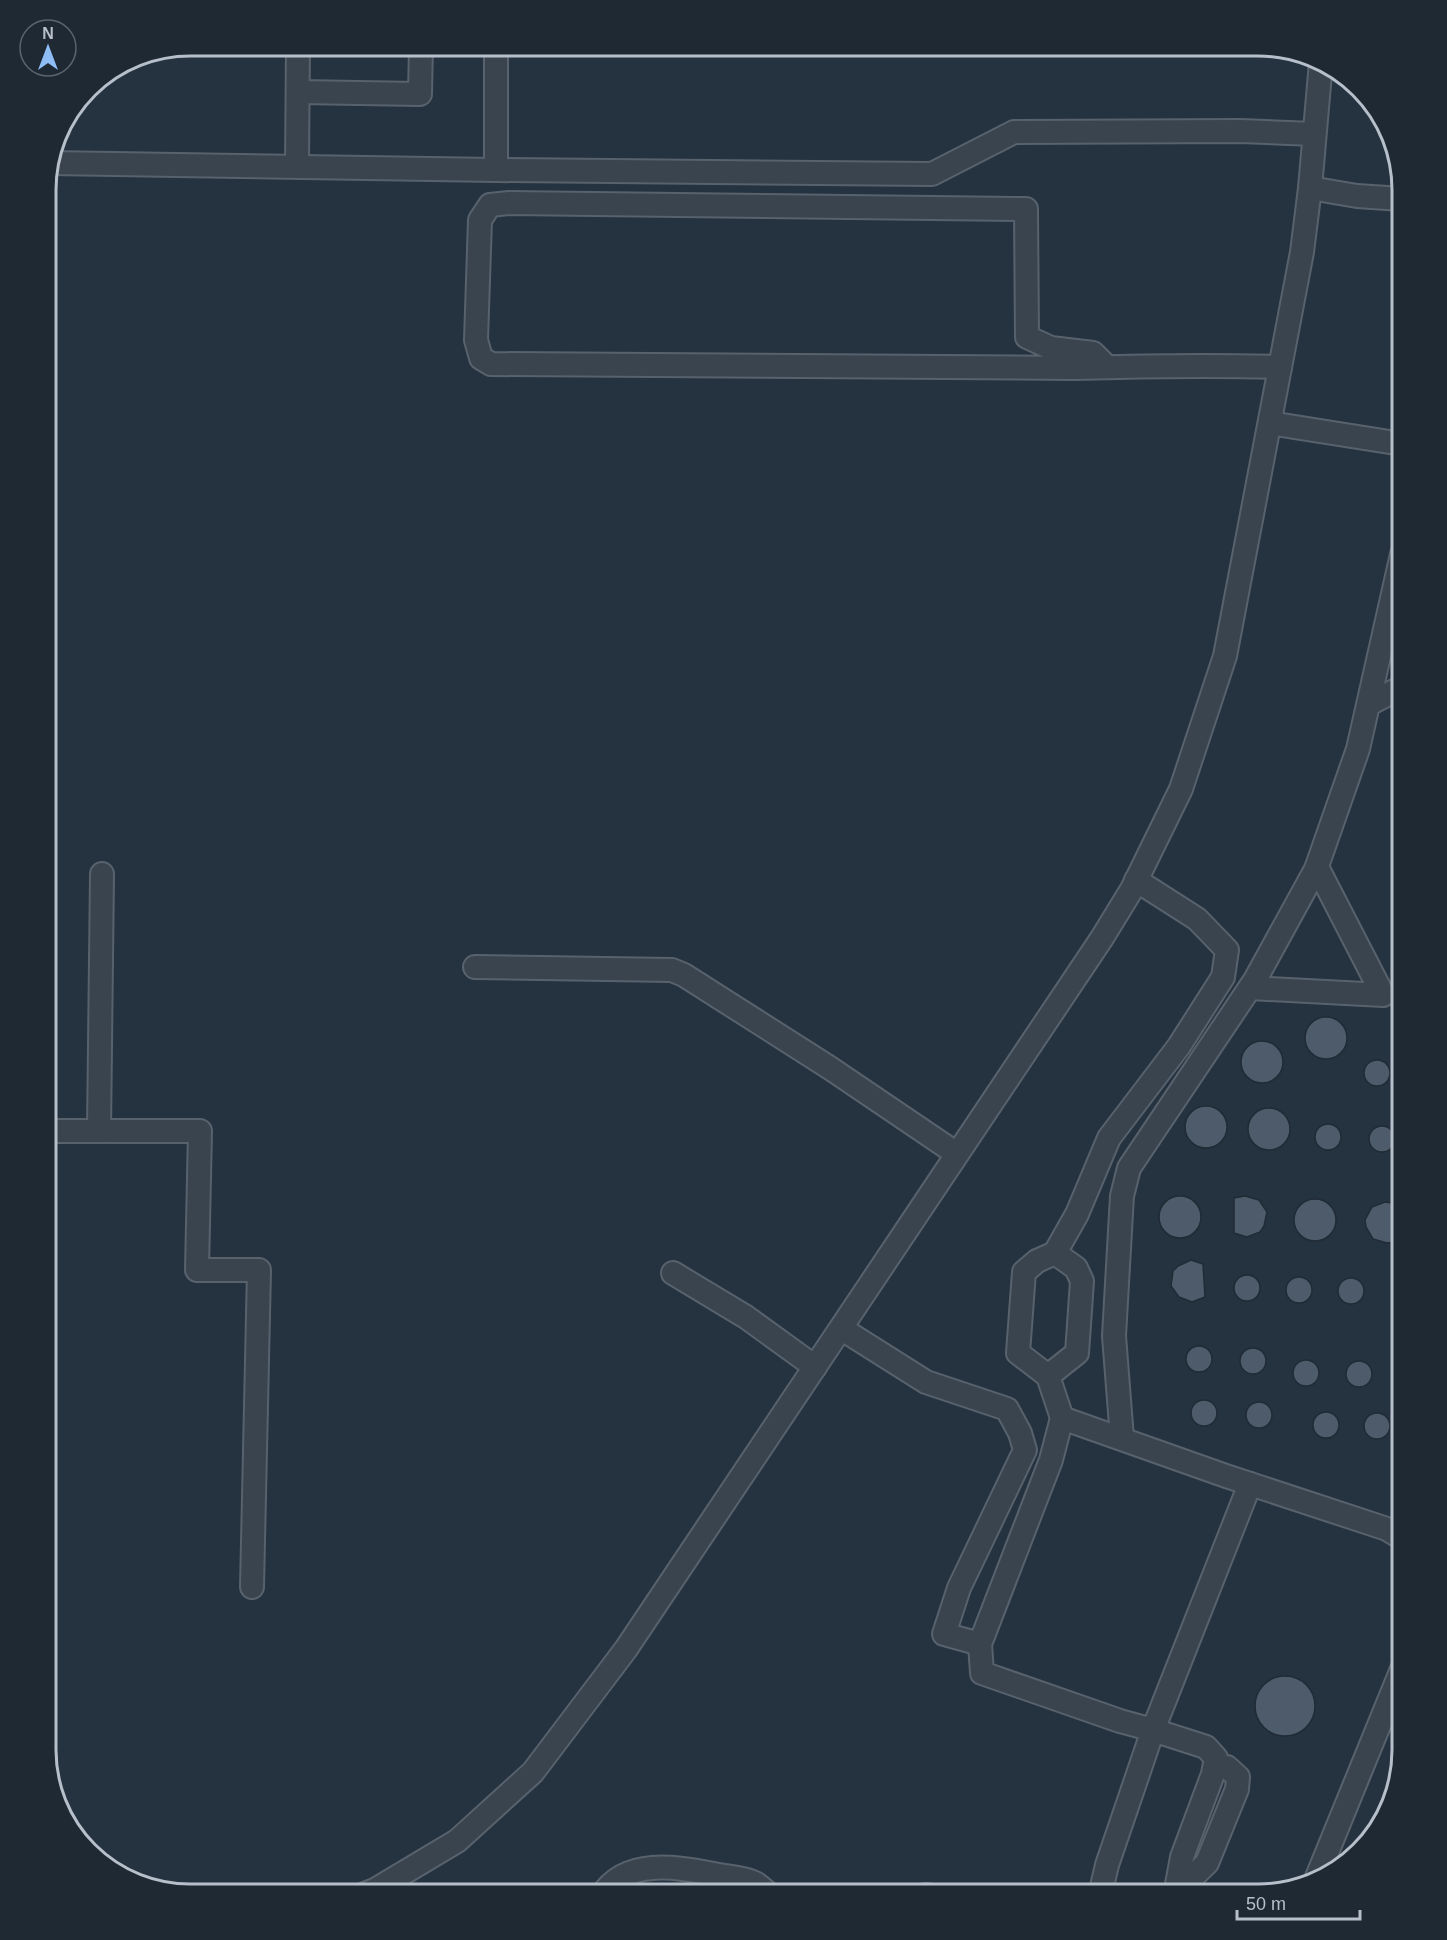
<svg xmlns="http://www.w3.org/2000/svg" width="1447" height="1940" font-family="Helvetica,sans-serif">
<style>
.building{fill:#4e5b6a;stroke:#202b36;stroke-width:1.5}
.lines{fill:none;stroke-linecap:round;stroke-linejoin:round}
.minor-casing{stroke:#57626d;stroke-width:26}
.minor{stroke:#39444f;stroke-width:22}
.rim{fill:none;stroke:#b6bfca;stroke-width:3}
</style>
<rect width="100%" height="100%" fill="#25323f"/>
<g class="building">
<circle cx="1326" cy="1038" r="21"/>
<circle cx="1262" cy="1062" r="21"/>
<circle cx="1377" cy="1073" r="13"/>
<circle cx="1206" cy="1127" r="21"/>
<circle cx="1269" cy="1129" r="21"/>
<circle cx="1328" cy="1137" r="13"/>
<circle cx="1382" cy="1139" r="13"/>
<path d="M1245 1196 1259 1200 1267 1212 1264 1226 1260 1232 1247 1237 1234 1233V1198Z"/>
<circle cx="1180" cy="1217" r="21"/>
<circle cx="1315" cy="1220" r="21"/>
<path d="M1385 1202 1392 1203 1402 1210V1235L1394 1242 1387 1243 1373 1239 1366 1227 1365 1220 1372 1207Z"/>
<path d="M1191 1260 1203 1264 1205 1297 1192 1302 1179 1297 1171 1286 1173 1271 1178 1266Z"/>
<circle cx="1247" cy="1288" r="13"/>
<circle cx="1299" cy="1290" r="13"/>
<circle cx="1351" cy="1291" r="13"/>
<circle cx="1199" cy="1359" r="13"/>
<circle cx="1253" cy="1361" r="13"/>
<circle cx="1306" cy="1373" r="13"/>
<circle cx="1359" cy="1374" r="13"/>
<circle cx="1204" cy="1413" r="13"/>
<circle cx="1259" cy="1415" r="13"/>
<circle cx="1326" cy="1425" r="13"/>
<circle cx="1377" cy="1426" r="13"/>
<circle cx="1285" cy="1706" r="30"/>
</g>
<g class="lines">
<g class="minor-casing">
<g id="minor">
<path d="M298 92 420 94 421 45"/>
<path d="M50 163 496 170 932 174 1014 132 1241 131 1314 134"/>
<path d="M297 166 298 45"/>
<path d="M496 170V45"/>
<path d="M1310 188 1357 196 1402 199"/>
<path d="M1107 367 1093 353 1051 348 1027 337 1026 209 509 203 490 205 480 220 476 340 481 358 491 364 1074 368C1143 366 1211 365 1280 367"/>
<path d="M1270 423 1402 444"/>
<path d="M1369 704 1402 687"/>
<path d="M475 967 672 970 684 975 830 1068 957 1154"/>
<path d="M1250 988 1383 995 1317 867"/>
<path d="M45 1131H200L197 1270H259L252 1587"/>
<path d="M99 1131 102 874"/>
<path d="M673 1273 746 1317 815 1367"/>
<path d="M842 1329 926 1382 1007 1409 1020 1433 1025 1450 959 1588 944 1634 980 1644"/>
<path d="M1048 1376 1077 1353 1082 1281 1076 1268 1055 1253"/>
<path d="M1062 1418 1048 1376 1018 1353 1024 1272 1037 1261 1055 1253 1077 1214 1109 1138 1179 1046 1223 977 1227 950 1197 919 1136 880"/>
<path d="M1122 1438 1114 1336 1122 1196 1129 1168 1255 980 1316 869 1358 749 1402 554"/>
<path d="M1317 1877 1402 1669"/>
<path d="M1175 1894 1207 1863 1237 1789 1238 1777 1227 1767"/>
<path d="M362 1895 375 1890 457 1841 533 1772 626 1649 1102 938 1132 889 1181 789 1225 656 1302 252 1310 188 1321 62"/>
<path d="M602 1895C628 1856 680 1868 719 1875 730 1877 746 1878 755 1883 760 1886 765 1891 770 1895"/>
<path d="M925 1895H928"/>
<path d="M1100 1895 1107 1865 1153 1730 1120 1721 982 1673 980 1644 1051 1460 1062 1418 1226 1476 1387 1529 1402 1538"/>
<path d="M1175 1895 1182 1857 1213 1774 1216 1758 1206 1747 1153 1730 1250 1484"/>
</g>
</g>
<use href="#minor" class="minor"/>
</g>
<path d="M0 0H1447V1940H0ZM190 56H1258A134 134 0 0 1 1392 190V1750A134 134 0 0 1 1258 1884H190A134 134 0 0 1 56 1750V190A134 134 0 0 1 190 56Z" fill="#1e2934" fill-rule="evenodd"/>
<path class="rim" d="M190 56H1258A134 134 0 0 1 1392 190V1750A134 134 0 0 1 1258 1884H190A134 134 0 0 1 56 1750V190A134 134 0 0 1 190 56Z"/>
<g transform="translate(48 48)"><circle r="28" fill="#1e2934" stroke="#5b6570" stroke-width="1.5"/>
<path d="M0-4.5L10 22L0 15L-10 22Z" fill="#8ebdf6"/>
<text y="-9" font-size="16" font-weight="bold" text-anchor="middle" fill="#b6bfca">N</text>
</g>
<path d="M1237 1910v9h123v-9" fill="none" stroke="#b6bfca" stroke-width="3"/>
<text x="1246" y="1910" font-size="18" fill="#b6bfca" stroke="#1e2934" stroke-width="4.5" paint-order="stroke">50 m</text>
</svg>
